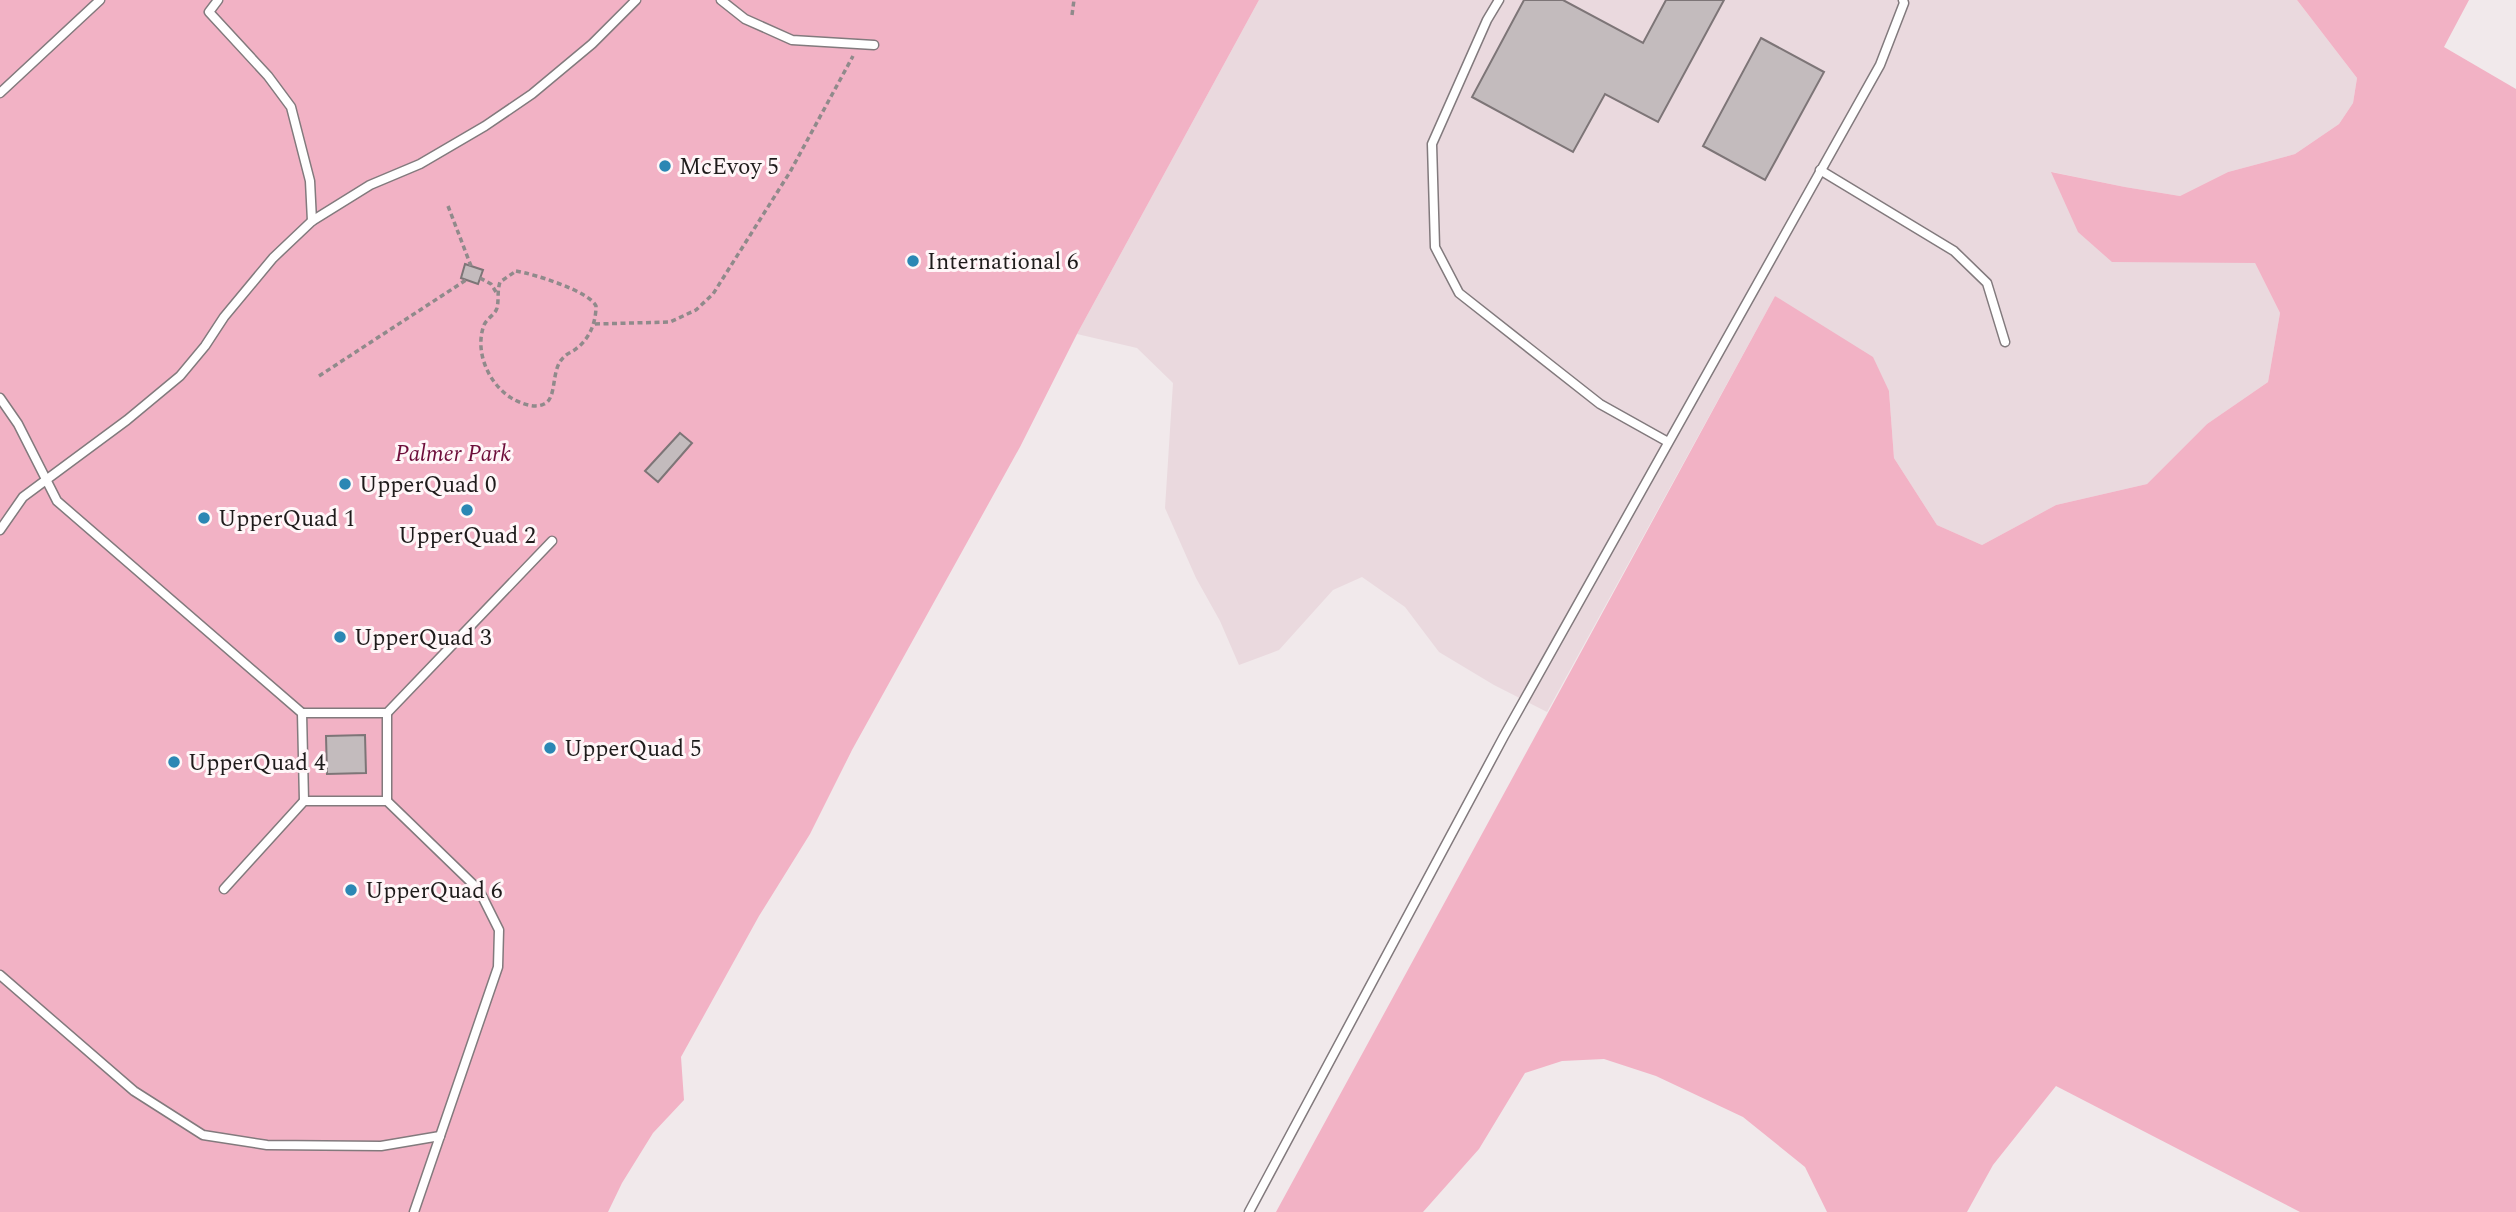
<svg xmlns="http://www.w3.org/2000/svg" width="2516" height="1212" font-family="Spectral,serif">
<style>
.built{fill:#ead9de}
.green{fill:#f2b2c5}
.building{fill:#c3bbbd;stroke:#7d7577;stroke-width:2}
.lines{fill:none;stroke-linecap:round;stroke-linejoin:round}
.lane-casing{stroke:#827a7d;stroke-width:11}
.path{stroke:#908a8b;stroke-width:3.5;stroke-dasharray:5 3.5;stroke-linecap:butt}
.lane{stroke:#fff;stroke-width:8}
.poi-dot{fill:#2b87b4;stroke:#fff6f8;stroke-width:2.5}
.labels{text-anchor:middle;stroke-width:6;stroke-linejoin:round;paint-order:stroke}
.poi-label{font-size:23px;fill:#1e1b1b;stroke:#fff6f8;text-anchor:start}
.park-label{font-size:23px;font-style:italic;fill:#6d0d3a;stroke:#fff6f8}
</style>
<rect width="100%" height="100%" fill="#f1e9eb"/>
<path class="built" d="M1259 0H2297L2357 78 2353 103 2339 124 2295 154 2228 172 2180 196 2125 187 2052 172 2255 263 2280 313 2268 382 2207 424 2147 484 2056 505 1982 545 1937 525 1894 458 1889 391 1775 296 1547 712 1494 685 1439 652 1405 607 1362 577 1333 590 1279 650 1239 665 1220 621 1196 578 1165 508 1173 383 1137 348 1077 334Z"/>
<g class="green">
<path d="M0 0H1259L1077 334 1020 447 852 750 810 834 759 916 681 1057 684 1100 653 1133 622 1183 608 1212H0Z"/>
<path d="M2297 0H2469L2444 47 2516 89V1212H2300L2056 1086 1993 1165 1967 1212H1827L1805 1167 1743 1117 1656 1076 1604 1059 1562 1061 1525 1073 1479 1149 1423 1212H1276L1775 296 1873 357 1889 391 1894 458 1937 525 1982 545 2056 505 2147 484 2207 424 2268 382 2280 313 2255 263 2112 262 2078 232 2051 172 2125 187 2180 196 2228 172 2295 154 2339 124 2353 103 2357 78Z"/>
</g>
<g class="building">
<path d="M1524 0H1563L1643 43 1666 0H1724L1658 122 1605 94 1573 152 1472 97Z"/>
<path d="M1761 38 1824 72 1765 180 1703 146Z"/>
<path d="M465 264 483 270 478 284 461 278Z"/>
<path d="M680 433 692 443 658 482 645 471Z"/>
<path d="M365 735 366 773 327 774 326 736Z"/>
</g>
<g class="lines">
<g class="lane-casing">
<g id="lane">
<path d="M218 0 209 12 268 76 291 107 310 181 312 221"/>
<path d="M721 0 745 19 792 40 874 45"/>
<path d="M1499 0 1487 20 1432 144 1435 247 1459 293 1600 404 1668 442"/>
<path d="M0 93 100 0"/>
<path d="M1820 170 1954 251 1987 283 2005 342"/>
<path d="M0 398 18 424 57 501 302 713 304 801"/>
<path d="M0 530 23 497 127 420 180 376 205 346 224 317 273 258 312 221 370 185 420 164 485 126 532 94 592 44 636 0"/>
<path d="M302 713H387L552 541"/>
<path d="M387 801V713"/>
<path d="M224 889 304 801H387L479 890 499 930 498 967 414 1212"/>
<path d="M0 975 134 1091 203 1135 267 1145 381 1146 440 1136"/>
<path d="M1249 1212 1504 736 1880 65 1904 3 1903 0"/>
</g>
</g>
<g class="path">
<path d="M1072 15 1074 0"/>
<path d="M448 206 471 266"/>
<path d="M516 271C534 274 589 291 596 306 596 322 590 338 577 348 573 352 567 353 564 357 550 369 558 398 544 404 534 409 521 403 513 399 489 385 474 352 484 325 487 318 495 315 497 308 499 300 497 291 500 282Z"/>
<path d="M480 278 491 284 496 292"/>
<path d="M595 324 670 322 696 310 713 294 790 172 853 56"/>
<path d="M319 376 466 280"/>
</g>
<use href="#lane" class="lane"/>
</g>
<g class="poi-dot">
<circle cx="665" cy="166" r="7"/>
<circle cx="913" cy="261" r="7"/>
<circle cx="345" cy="484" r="7"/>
<circle cx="467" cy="510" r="7"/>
<circle cx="204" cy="518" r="7"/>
<circle cx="340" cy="637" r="7"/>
<circle cx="550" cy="748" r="7"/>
<circle cx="174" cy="762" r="7"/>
<circle cx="351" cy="890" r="7"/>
</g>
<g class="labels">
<g class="poi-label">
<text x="679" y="174">McEvoy 5</text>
<text x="927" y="269">International 6</text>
<text x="359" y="492">UpperQuad 0</text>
<text x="218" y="526">UpperQuad 1</text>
<text x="467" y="543" text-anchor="middle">UpperQuad 2</text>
<text x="354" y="645">UpperQuad 3</text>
<text x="564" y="756">UpperQuad 5</text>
<text x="188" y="770">UpperQuad 4</text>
<text x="365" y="898">UpperQuad 6</text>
</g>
<g class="park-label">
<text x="453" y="461">Palmer Park</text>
</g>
</g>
</svg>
